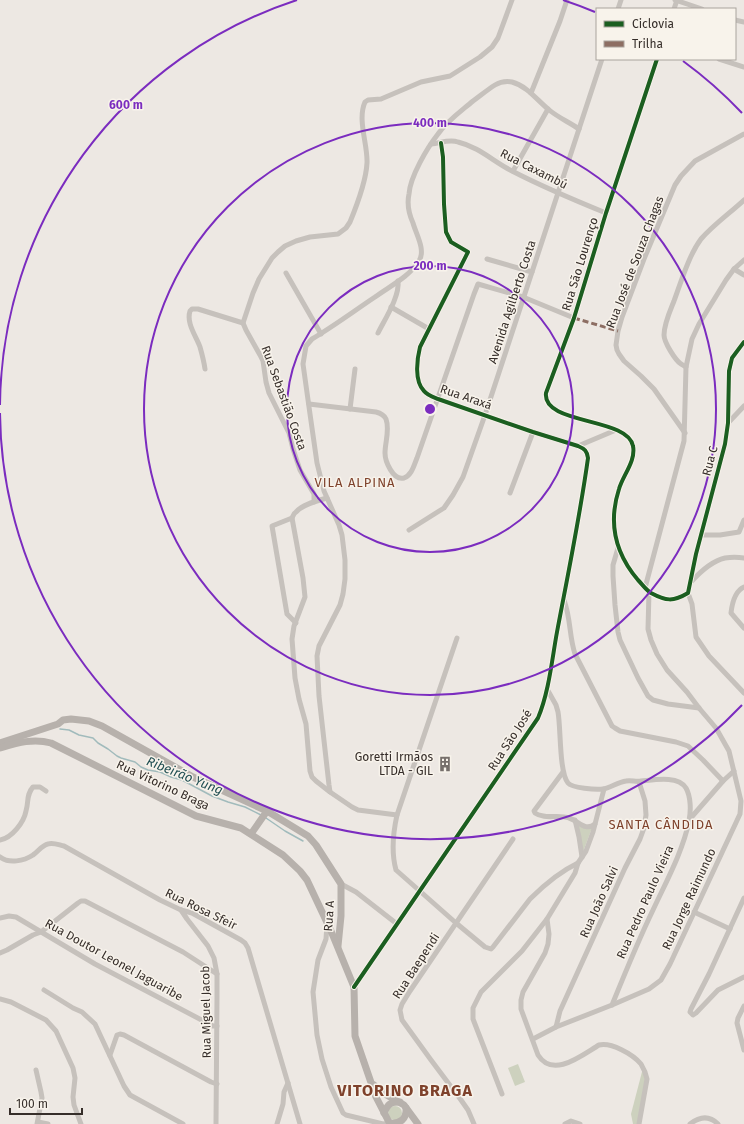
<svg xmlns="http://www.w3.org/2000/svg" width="744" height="1124" font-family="'Fira Sans',sans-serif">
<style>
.green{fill:#cdd1be}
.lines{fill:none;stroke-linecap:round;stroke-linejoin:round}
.stream{stroke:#a1bbbc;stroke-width:1.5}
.street{stroke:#c6c1bc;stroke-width:5}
.secondary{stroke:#b7b1ac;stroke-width:7}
.quiet{stroke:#8d6e63;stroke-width:3;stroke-dasharray:6 3;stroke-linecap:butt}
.cycleway-casing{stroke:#f8f3eb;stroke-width:6}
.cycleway{stroke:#1b5e20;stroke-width:4}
.ring{fill:none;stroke:#7b2cbf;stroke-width:2}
.labels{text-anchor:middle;stroke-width:3;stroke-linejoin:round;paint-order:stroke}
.street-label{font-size:12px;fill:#362e2a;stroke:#f8f3eb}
.poi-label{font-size:12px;fill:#362e2a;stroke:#f8f3eb;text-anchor:end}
.neighbourhood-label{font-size:13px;letter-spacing:1px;fill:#7e412b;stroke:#f8f3eb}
.water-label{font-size:13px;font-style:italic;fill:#235054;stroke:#f8f3eb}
.district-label{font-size:16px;font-weight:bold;letter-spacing:1px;fill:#7e412b;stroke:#f8f3eb}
.centre{fill:#7b2cbf;stroke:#f8f3eb;stroke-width:2}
.ring-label{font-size:12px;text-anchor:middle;font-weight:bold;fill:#7b2cbf;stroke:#f8f3eb;stroke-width:3;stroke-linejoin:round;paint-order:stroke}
</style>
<rect width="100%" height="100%" fill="#ede8e3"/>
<g class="green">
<path d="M578 825 592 828 583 852Z"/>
<path d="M518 1064 525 1082 515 1086 508 1068Z"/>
<path d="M643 1068 646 1074 639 1124H633L631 1114Z"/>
<circle cx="395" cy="1113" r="7"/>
</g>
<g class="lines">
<g class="stream">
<path d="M60 729 69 730 79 735 93 738 98 743 108 749 117 756 121 758 135 762 141 767 148 770 160 772 171 777 182 780 212 796 228 802 245 807 261 815"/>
<path d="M266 818 285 831 303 841"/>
</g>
<g class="street">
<path d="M675 0 702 9"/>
<path d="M618 9 621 0"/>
<path d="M674 9 677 0"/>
<path d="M735 20 744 22"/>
<path d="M657 59 606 213 574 318 546 393C542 425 628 417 633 446 636 461 623 475 619 489 608 523 615 553 638 580 642 584 646 590 651 593 666 601 673 602 688 593L696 554 725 444 728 423 729 371 732 358 744 342"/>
<path d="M719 59 744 67"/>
<path d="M531 93 560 21 567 0"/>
<path d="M431 144C441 143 449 139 458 142 479 147 494 162 512 171 543 187 574 200 606 213"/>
<path d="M513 171 548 109"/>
<path d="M487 259 532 272"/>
<path d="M734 269 744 275"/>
<path d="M286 273 321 334"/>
<path d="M391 307 429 329"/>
<path d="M378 333C385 319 400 296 398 281"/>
<path d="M686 367C684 366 683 365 681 364 675 360 664 342 664 335 664 324 670 311 674 301 681 282 689 255 701 239 713 225 730 213 744 200"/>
<path d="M205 369C204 362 202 354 200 347 196 336 186 323 190 311L192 309H198L243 323"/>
<path d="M309 404 376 412C380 413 384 415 386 419 390 430 385 442 385 453 385 461 393 481 404 478 412 475 414 465 417 458L474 294 478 284 523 297 574 318"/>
<path d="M350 409 355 369"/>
<path d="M728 423 744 406"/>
<path d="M685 433 654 389 641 376 624 361 619 354 617 350 616 345 618 331 622 317 644 259 675 185 681 176 695 161 744 134"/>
<path d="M578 446 616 430"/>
<path d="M510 493 533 432"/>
<path d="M327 498C317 501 303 504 296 512 294 513 293 516 292 518L303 578 305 597 294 626 292 639 295 678 299 699 306 724 310 771 312 777 316 781 330 792 352 807 358 810 397 815"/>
<path d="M314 502V494L300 470 293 449 289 433 269 393 266 382 263 361 260 355 246 330 243 323 253 293 259 279 272 258 278 252 285 246 296 241 310 237 338 234 346 228 350 222C357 205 366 182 367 163 368 145 357 120 365 102L368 100 381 99 421 82 450 76 480 57 492 47 498 38 512 0"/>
<path d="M292 518 272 526 287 614 296 623"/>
<path d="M409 530 444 508 453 495 463 477 485 415 602 59"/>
<path d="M701 535H720L739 532 744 520"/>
<path d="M618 548 613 565V576L615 605 618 632 620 640 638 678 648 696 653 700 668 704 699 708"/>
<path d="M691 582C700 572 712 561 725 558 731 557 738 557 744 558"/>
<path d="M744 587C735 591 732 604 731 613L744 628"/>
<path d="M645 588 684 441 686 367 692 339 699 324 726 280 734 269 744 260"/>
<path d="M688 593 692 604 696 637 709 656 744 693"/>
<path d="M564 600C571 619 569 636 575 654L612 726 615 728 620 731 676 742 688 746 703 760 723 781"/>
<path d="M457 638 397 815C393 833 391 852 396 870L456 923 485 947 491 949 493 947 530 899C545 884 559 872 578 863"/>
<path d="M547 689 556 705 558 712C561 728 559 772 568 783 572 788 596 790 603 789 610 788 618 782 626 781 631 780 636 782 641 781 653 780 678 775 686 788 691 797 691 811 689 821 683 851 666 882 653 910 638 941 625 973 612 1005"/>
<path d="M563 772 534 811 535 813C545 820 558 814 569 818 579 821 585 832 595 824"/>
<path d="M330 792 329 785 319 696 317 656 319 646 340 605 343 594 345 579V560L342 535 339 525 324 491 317 463 310 414 303 364 306 346 312 339C334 326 354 311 375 297 390 286 409 277 419 261 426 250 416 234 413 223 409 214 407 203 409 194 410 177 427 148 438 134 447 121 460 112 473 101 480 96 487 90 495 85 500 82 506 81 512 82 527 86 537 100 548 109 557 117 569 122 579 129"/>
<path d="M575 820 579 837 582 857"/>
<path d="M689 820 723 781 734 771"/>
<path d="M0 840C12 838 24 822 26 811 29 801 26 795 33 787H40L46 791"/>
<path d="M0 857C9 864 24 861 33 855 38 852 42 845 48 844 53 842 59 845 64 846L160 900 181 910 192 913 241 940 245 943 248 948 300 1124"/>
<path d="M341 884 356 892 397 924"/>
<path d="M744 898 709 974 691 1009 690 1012 693 1015 696 1013 718 990 744 977"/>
<path d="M181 910 187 919 208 946 214 958 217 974V997L216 1124"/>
<path d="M694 912 730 929"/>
<path d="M0 918 9 916 16 917 95 964 213 1026H217"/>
<path d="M547 919 549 934 548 944 545 953 523 992 521 1000V1009L538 1055C553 1079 582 1055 599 1045 611 1042 633 1054 641 1064 644 1069 646 1074 647 1079L639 1124"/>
<path d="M327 925 326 939 318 960 313 992 317 1035 322 1059 331 1087 343 1113 346 1115 383 1124 390 1123"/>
<path d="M0 953 7 950 33 935 41 932 78 903 81 901H85L183 952 217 974"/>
<path d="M354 987 538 718C549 692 552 659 557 632 568 574 580 516 588 458 587 451 585 449 578 446L533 432 438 399C433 397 427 395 424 391 414 381 417 359 420 347L468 252 451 242 446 232 444 204 443 157 441 143"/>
<path d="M44 990 73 1008 82 1012 95 1024 124 1086 130 1095 183 1124"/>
<path d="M0 999 11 1002 46 1020 56 1031 73 1068 75 1078 73 1097 74 1105 81 1124"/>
<path d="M744 1006 738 1018 737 1023 744 1050"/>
<path d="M556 1027 560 1011 625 868 640 839 644 828 646 815 645 801 639 782"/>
<path d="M533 1039 556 1027 612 1005 649 989 661 980 670 964 740 814 741 801 729 751 716 728 699 708 687 692 667 670 657 654 651 640 648 629 649 592"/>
<path d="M110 1055 117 1035 120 1034 124 1035 211 1082 217 1084"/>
<path d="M36 1070 41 1092 42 1098 37 1124"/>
<path d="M502 1094 473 1019V1008L481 992 522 951 547 919 575 873 578 863 586 851 593 832 604 789"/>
<path d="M38 1122 48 1124"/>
<path d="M277 1124 283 1104 284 1092 288 1083"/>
<path d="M474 1124 468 1110 461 1100 431 1060 402 1020 400 1010 402 1004 410 991 513 839"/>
<path d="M565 1124 571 1121 580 1124"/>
<path d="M690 1124C699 1117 709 1115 718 1124"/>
</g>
<g class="secondary">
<path d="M0 743 58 724 63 720 71 719 89 721 102 726 193 777 267 811 308 836 316 845 341 884V916L338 946"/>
<path d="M0 748C17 743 33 738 51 743L196 816 241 828 283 855 300 871 307 880 331 931 354 987 355 1036 376 1097 390 1124"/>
<path d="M251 834 267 811"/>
<path d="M374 1085 378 1090 404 1105 418 1124"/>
<path d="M384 1113C388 1104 390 1102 400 1102"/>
<path d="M390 1123C400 1124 407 1119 406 1108"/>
</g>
<path class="quiet" d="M574 318 618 331"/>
<g class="cycleway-casing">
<g id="cycleway">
<path d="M657 59 606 213 574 318 546 393C542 425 628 417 633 446 636 461 623 475 619 489 608 523 615 553 638 580 642 584 646 590 651 593 666 601 673 602 688 593L696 554 725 444 728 423 729 371 732 358 744 342"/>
<path d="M354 987 538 718C549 692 552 659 557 632 568 574 580 516 588 458 587 451 585 449 578 446L533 432 438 399C433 397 427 395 424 391 414 381 417 359 420 347L468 252 451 242 446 232 444 204 443 157 441 143"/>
</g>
</g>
<use href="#cycleway" class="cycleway"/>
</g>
<g class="ring">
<circle cx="430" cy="409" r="143"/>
<circle cx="430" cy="409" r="286"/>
<path d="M742 705A430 430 0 0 1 0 413M0 405A430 430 0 0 1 297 0M563 0A430 430 0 0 1 595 12M683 61A430 430 0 0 1 742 113"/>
</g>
<defs>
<g id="building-bare" transform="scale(1.2)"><path d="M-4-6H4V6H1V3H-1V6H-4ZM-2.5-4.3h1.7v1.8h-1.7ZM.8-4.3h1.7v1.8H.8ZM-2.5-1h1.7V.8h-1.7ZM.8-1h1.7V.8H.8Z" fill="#766f6b" stroke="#f8f3eb" stroke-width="2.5" paint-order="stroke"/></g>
</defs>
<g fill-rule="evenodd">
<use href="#building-bare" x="445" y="764"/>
</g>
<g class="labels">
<g class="street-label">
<text transform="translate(534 169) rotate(27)" y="4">Rua Caxambú</text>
<text transform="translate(635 262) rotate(-69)" y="4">Rua José de Souza Chagas</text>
<text transform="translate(580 264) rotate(-73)" y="4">Rua São Lourenço</text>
<text transform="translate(512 302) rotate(-72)" y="4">Avenida Agilberto Costa</text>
<text transform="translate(466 397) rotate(19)" y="4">Rua Araxá</text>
<text transform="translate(284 398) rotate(70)" y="4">Rua Sebastião Costa</text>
<text transform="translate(710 461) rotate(-75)" y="4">Rua C</text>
<text transform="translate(510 740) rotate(-57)" y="4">Rua São José</text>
<text transform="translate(163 785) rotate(25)" y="4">Rua Vitorino Braga</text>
<text transform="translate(689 899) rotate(-65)" y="4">Rua Jorge Raimundo</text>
<text transform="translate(599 902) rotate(-66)" y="4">Rua João Salvi</text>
<text transform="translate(645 902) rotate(-66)" y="4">Rua Pedro Paulo Vieira</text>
<text transform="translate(201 909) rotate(26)" y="4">Rua Rosa Sfeir</text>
<text transform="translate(329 916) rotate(-86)" y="4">Rua A</text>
<text transform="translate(114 960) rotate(29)" y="4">Rua Doutor Leonel Jaguaribe</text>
<text transform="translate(416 966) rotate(-57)" y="4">Rua Baependi</text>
<text transform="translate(206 1012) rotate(-91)" y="4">Rua Miguel Jacob</text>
</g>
<g class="poi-label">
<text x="433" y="761">Goretti Irmãos<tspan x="433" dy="14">LTDA - GIL</tspan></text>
</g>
<g class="neighbourhood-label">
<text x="355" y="487">VILA ALPINA</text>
<text x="661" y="829">SANTA CÂNDIDA</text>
</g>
<g class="water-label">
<text transform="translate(185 775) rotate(22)" y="5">Ribeirão Yung</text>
</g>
<g class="district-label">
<text x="405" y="1096">VITORINO BRAGA</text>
</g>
</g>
<circle cx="430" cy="409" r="6" class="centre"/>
<g class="ring-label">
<text x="126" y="109">600 m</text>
<text x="430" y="127">400 m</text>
<text x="430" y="270">200 m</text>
</g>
<rect x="596" y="8" width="140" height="52" fill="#f8f3eb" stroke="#aaa49e"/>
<rect x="604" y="21" width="20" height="6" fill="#1b5e20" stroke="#aaa49e"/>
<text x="632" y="28" font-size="12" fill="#362e2a">Ciclovia</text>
<rect x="604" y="41" width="20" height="6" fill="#8d6e63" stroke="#aaa49e"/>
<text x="632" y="48" font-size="12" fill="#362e2a">Trilha</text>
<path d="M10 1108v6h72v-6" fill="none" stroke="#362e2a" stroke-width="2"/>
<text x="16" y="1108" font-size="12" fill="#362e2a" stroke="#f8f3eb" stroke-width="3" paint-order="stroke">100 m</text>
</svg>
